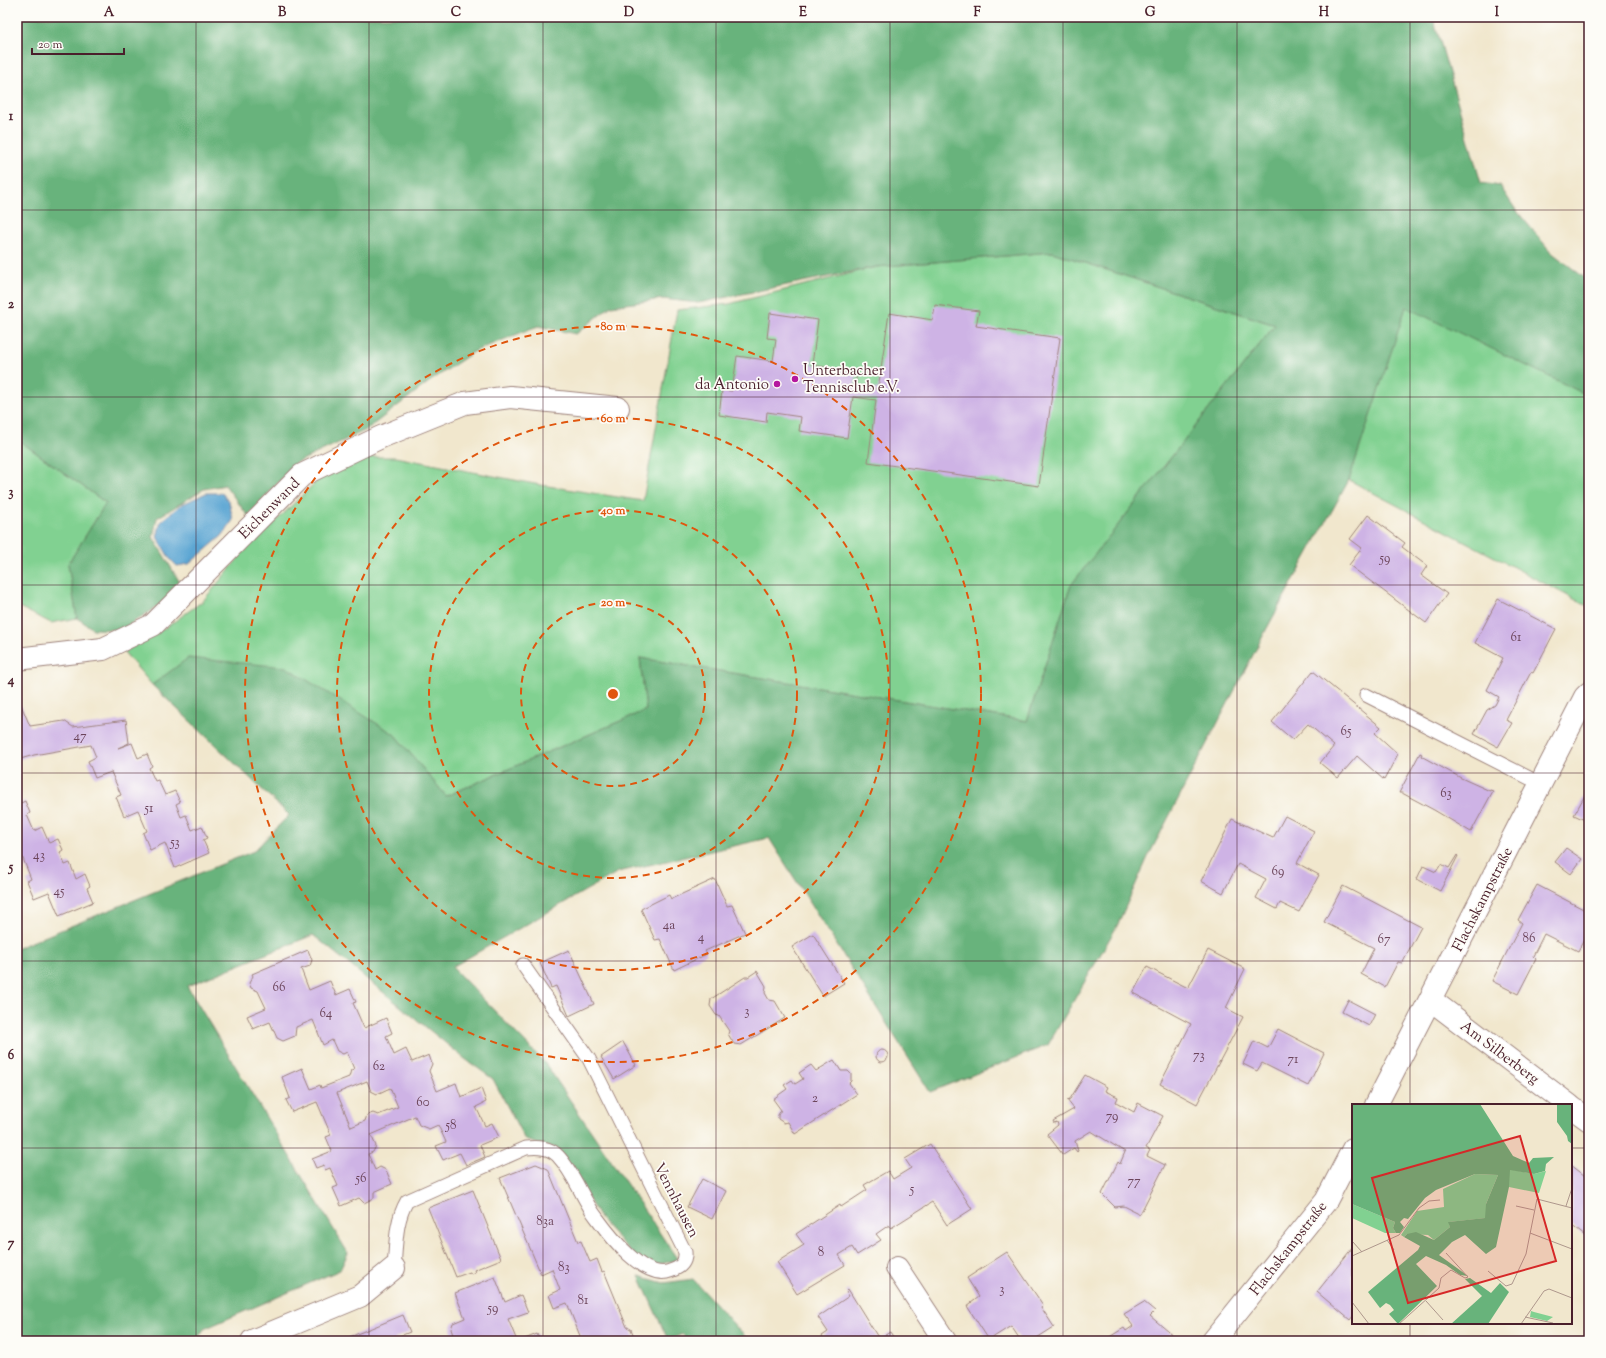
<svg xmlns="http://www.w3.org/2000/svg" width="1606" height="1358" font-family="'Sorts Mill Goudy',serif">
<style>
.green{fill:#81d191;stroke:#66785e}
.forest{fill:#68b37b;stroke:#596953}
.water{fill:#5ca6d3;stroke:#53627f}
.building{fill:#ceb3e5;fill-rule:evenodd}
.lines{fill:none;stroke-linecap:round;stroke-linejoin:round}
.lane-casing{stroke:#9e837c;stroke-width:15}
.street-casing{stroke:#9e837c;stroke-width:24}
.lane{stroke:#fff;stroke-width:13}
.street{stroke:#fff;stroke-width:22}
.grid{fill:none;stroke:#4a1f2b;stroke-width:1;stroke-opacity:0.55}
.ring{fill:none;stroke:#e0560e;stroke-width:2;stroke-dasharray:7 5}
.poi-dot{fill:#b5179e;stroke:#fdfcf7;stroke-width:1.5}
.labels{text-anchor:middle;stroke-width:3.5;stroke-linejoin:round;paint-order:stroke}
.number-label{font-size:13px;fill:#6b445a}
.poi-label{font-size:15px;fill:#4a1f2b;stroke:#fdfcf7;text-anchor:start}
.street-label{font-size:15px;fill:#4a1f2b;stroke:#fdfcf7}
.inset-road{fill:none;stroke:#ae978c;stroke-width:1}
.view{fill:#d62828;fill-opacity:0.15;stroke:#d62828;stroke-width:2}
.inset-edge{fill:none;stroke:#4a1f2b;stroke-width:2}
.centre{fill:#e0560e;stroke:#fdfcf7;stroke-width:2}
.ring-label{font-size:12px;text-anchor:middle;font-weight:bold;fill:#e0560e;stroke:#fdfcf7;stroke-width:3.5;stroke-linejoin:round;paint-order:stroke}
.neatline{fill:none;stroke:#4a1f2b;stroke-width:1.5}
.grid-label{font-size:13px;text-anchor:middle;font-weight:bold;fill:#4a1f2b}
</style>
<rect width="100%" height="100%" fill="#fdfcf7"/>
<filter id="ink" filterUnits="userSpaceOnUse"><feTurbulence type="fractalNoise" baseFrequency=".025" numOctaves="2"/><feDisplacementMap in="SourceGraphic" scale="8" xChannelSelector="R" yChannelSelector="G"/><feConvolveMatrix kernelMatrix="1 2 1 2 8 2 1 2 1" color-interpolation-filters="sRGB"/></filter>
<filter id="wash" filterUnits="userSpaceOnUse"><feTurbulence type="fractalNoise" baseFrequency=".012" numOctaves="4" result="noise"/><feDisplacementMap in="SourceGraphic" scale="16" xChannelSelector="R" yChannelSelector="G"/><feGaussianBlur stdDeviation="0.9" result="paint"/><feColorMatrix in="noise" values="0 0 0 0 0 0 0 0 0 0 0 0 0 0 0 0 0 1.4 0 .05"/><feComposite in="paint" operator="in"/></filter>
<g filter="url(#wash)">
<rect width="100%" height="100%" fill="#f1e7cd"/>
<g class="green">
<path d="M1052 252 1275 325 1071 585 1027 721 640 658 646 710 446 796 394 734 189 658 152 685 124 652 168 626 203 601 241 555 321 477 361 457H395L535 484 643 501 677 310 729 304 876 267Z"/>
<path d="M1406 306 1589 396V607L1349 480Z"/>
<path d="M17 439 106 503 68 564 77 618 51 623 17 606Z"/>
</g>
<g class="forest">
<path d="M17 17H1433L1481 183 1500 186 1516 210 1551 252 1589 281V396L1406 307 1349 480 1266 630 1148 857 1117 926 1048 1045 930 1092 769 838 618 872 452 967 545 1063 678 1260 655 1265 636 1258 601 1220 559 1150 525 1140 493 1079 465 1059 313 935 187 986 348 1253 340 1270 204 1329 196 1341H17V948L254 851 289 815 152 685 188 658 286 667 394 734 446 796 646 710 640 658 1027 721 1071 585 1275 325 1052 252 876 267 698 303 663 299 611 306 576 334 538 326 475 351 429 382 366 430 296 463 248 516 225 485 204 489 157 518 153 537 182 586 158 606 121 630 93 629 77 618 68 564 106 503 17 439Z"/>
<path d="M639 1276 664 1283 693 1279 749 1341H686L683 1334 668 1340Z"/>
</g>
<path class="water" d="M206 493H222L229 502 233 520 222 536 189 564 177 566 170 559 157 537 161 521 181 505Z"/>
<g id="blocks">
<g class="building">
<path d="M935 305 979 311 976 326 1060 338 1039 486 868 462 876 400 853 397 847 438 799 431 801 417 767 412 766 422 719 415 722 390 732 391 737 356 773 361 776 339 767 338 770 313 818 320 812 365 857 372 855 386 878 389 889 313 933 320Z"/>
<path d="M1368 515 1405 543 1402 547 1427 566 1421 575 1447 594 1426 623 1349 565 1362 548 1350 539Z"/>
<path d="M1498 599 1556 629 1533 673 1531 672 1506 720 1512 723 1498 747 1474 734 1487 710 1495 705 1499 697 1487 690 1503 658 1475 643Z"/>
<path d="M1313 671 1381 727 1375 733 1398 754 1384 780 1357 756 1338 778 1320 763 1334 746 1308 724 1293 740 1272 722Z"/>
<path d="M21 705 30 726 64 721 73 727 126 720 129 743 118 748 132 743 138 758 147 754 152 766 149 768 155 781 158 780 165 795 175 791 180 802 176 804 181 817 186 815 192 830 202 826 207 838 203 840 209 853 175 868 165 843 150 850 143 833 147 831 138 810 124 816 116 797 121 795 111 772 95 778 88 761 96 757 91 745 34 755 17 760V706Z"/>
<path d="M1420 753 1422 754 1421 756 1461 778 1490 791V790L1493 791 1471 832 1434 810 1402 793H1399Z"/>
<path d="M1589 788V822L1574 815Z"/>
<path d="M25 801 30 813 27 815 34 831 42 827 49 843 58 839 63 850 60 852 65 865 70 863 76 879 85 874 90 886 87 888 93 902 59 916 49 892 34 898 27 881 31 879 22 856 17 857V805Z"/>
<path d="M1285 816 1314 831 1297 863 1319 875 1299 912 1280 903 1277 909 1256 898 1266 879 1238 864 1223 893 1201 881 1232 819 1273 838Z"/>
<path d="M1566 848 1582 859 1571 874 1555 862Z"/>
<path d="M1457 855 1458 856 1440 891 1417 879 1423 866 1436 872 1441 864 1449 868Z"/>
<path d="M715 879 727 906 732 905 745 933 705 951 707 954 674 970 660 939 655 940 641 909 669 895 671 899Z"/>
<path d="M1537 885 1589 912V930L1578 951 1544 934 1533 956 1536 959 1518 994 1492 981 1522 923 1518 920Z"/>
<path d="M1343 886 1421 927 1402 963 1398 962 1385 987 1361 974 1374 948 1324 922Z"/>
<path d="M813 934 844 983 823 996 792 947Z"/>
<path d="M308 950 312 960 310 966 301 969 309 990 330 981 336 995 350 989 356 1002 353 1003 364 1028 386 1018 392 1033 386 1036 394 1055 406 1049 412 1062 429 1055 432 1064 429 1071 437 1091 456 1083 461 1097 481 1088 486 1102 476 1107 485 1126 492 1123 499 1137 480 1145 485 1157 466 1165 460 1153 443 1160 436 1146 446 1142 438 1125 429 1129 419 1125 415 1116 371 1135 376 1146 373 1152 368 1154 375 1170 380 1167 386 1170 392 1184 374 1192V1198L364 1203 359 1198 341 1206 333 1188 338 1186 330 1168 325 1170 324 1165 316 1168 312 1159 332 1151 326 1137 331 1135 317 1102 292 1112 286 1100 290 1098 282 1077 302 1068 311 1089 320 1085 321 1088 349 1077 351 1070 354 1069 347 1052 343 1054 337 1051 332 1040 323 1045 313 1020 296 1027 295 1036 283 1041 277 1038 270 1022 253 1029 247 1016 266 1008 258 991 251 988 249 983 253 976 252 974ZM367 1081 371 1091 377 1094 390 1088 398 1107 378 1115 373 1113 367 1115 365 1121 351 1127 337 1093Z"/>
<path d="M569 950 594 1004 569 1016 556 986 551 988 540 963Z"/>
<path d="M1208 950 1245 969 1226 1008 1243 1017 1197 1104 1160 1084 1191 1024 1133 993 1147 967 1188 988Z"/>
<path d="M757 971 766 986 765 993 769 1000 775 1001 785 1018 741 1045 734 1044 728 1034 729 1031 719 1016 716 1015 710 1006 711 999 745 977H748Z"/>
<path d="M1348 1000 1375 1014 1369 1026 1342 1012Z"/>
<path d="M1278 1029 1324 1053 1308 1086 1262 1063 1257 1071 1243 1064 1254 1041 1268 1048Z"/>
<path d="M623 1042 636 1065 614 1079 601 1057Z"/>
<circle cx="882" cy="1056" r="6"/>
<path d="M834 1060 841 1071H848L851 1074V1081L849 1083 857 1094 795 1134 788 1122 784 1123 778 1119V1115L781 1110 773 1099 787 1089 784 1085 792 1080 795 1084 803 1079 799 1073 811 1065 816 1071Z"/>
<path d="M1085 1075 1107 1087 1105 1091 1118 1097 1116 1102 1134 1112 1138 1103 1163 1116 1146 1148 1150 1150 1147 1156 1165 1165 1140 1214 1124 1206 1115 1207 1102 1194 1118 1162 1120 1164 1125 1152 1091 1131 1075 1141 1078 1151 1077 1152 1074 1148 1063 1155 1047 1134 1058 1125 1057 1122 1054 1123 1053 1121 1074 1109 1067 1100 1070 1099Z"/>
<path d="M930 1144 972 1209 947 1225 932 1202 891 1228 889 1225 876 1234 881 1240 857 1255 852 1247 839 1255 845 1265 797 1294 777 1262 804 1245 796 1234 840 1205 841 1207 867 1190 864 1185 888 1171 893 1179 911 1168 905 1159Z"/>
<path d="M536 1164 548 1169 578 1242 581 1241 590 1262 597 1259 602 1272 604 1271 627 1327 631 1329 635 1339 630 1341H582L567 1303 554 1308 549 1295 560 1290 552 1269 541 1274 500 1178Z"/>
<path d="M1571 1165 1589 1179V1230L1585 1236 1571 1225Z"/>
<path d="M702 1179 726 1191 712 1219 687 1207Z"/>
<path d="M473 1190 501 1259 474 1270 475 1272 471 1274 470 1272 456 1277 428 1208Z"/>
<path d="M1353 1247V1316L1350 1320 1317 1292Z"/>
<path d="M1007 1252 1043 1305 1041 1307 1054 1327 1032 1341H1021L1011 1326 989 1340 967 1306 979 1297 967 1278Z"/>
<path d="M495 1277 505 1302 521 1295 528 1312 508 1319 517 1341H471L469 1336 455 1341 451 1329 453 1323 465 1318 455 1293Z"/>
<path d="M848 1289 879 1339 890 1332 896 1341H825L822 1336 828 1332 818 1317 849 1296 846 1291Z"/>
<path d="M1144 1302 1155 1311 1150 1316 1175 1337 1169 1341H1103L1124 1328 1126 1331 1133 1326 1124 1314Z"/>
<path d="M403 1315 410 1332 395 1338 396 1341H340Z"/>
<path d="M537 1334 540 1341H520Z"/>
</g>
</g>
</g>
<g filter="url(#ink)">
<use href="#blocks" fill-opacity="0" stroke="#9e837c" stroke-width="1"/>
<g class="lines">
<g class="lane-casing">
<g id="lane">
<path d="M1366 695 1541 784"/>
<path d="M394 1268C396 1247 395 1221 407 1201L526 1148C538 1147 550 1147 558 1156 575 1174 582 1199 597 1218 610 1236 645 1281 670 1271 680 1268 686 1263 685 1252L589 1059 523 965"/>
</g>
</g>
<g class="street-casing">
<g id="street">
<path d="M17 659 103 649 153 625 302 475 381 437 465 403 510 397 618 408"/>
<path d="M1431 1000 1569 1105"/>
<path d="M1376 1105 1585 697 1589 693"/>
<path d="M1571 1107 1589 1120"/>
<path d="M897 1268 945 1341"/>
<path d="M252 1341 360 1296 394 1268"/>
<path d="M1213 1341 1326 1201 1353 1149"/>
</g>
</g>
<use href="#lane" class="lane"/>
<use href="#street" class="street"/>
</g>
</g>
<path class="grid" d="M196 17V1341M369 17V1341M543 17V1341M716 17V1341M890 17V1341M1063 17V1341M1237 17V1341M1410 17V1105M17 210H1589M17 397H1589M17 585H1589M17 773H1589M17 961H1589M17 1148H1353M1571 1148H1589M1410 1323V1341"/>
<g class="ring">
<circle cx="613" cy="694" r="92"/>
<circle cx="613" cy="694" r="184"/>
<circle cx="613" cy="694" r="276"/>
<circle cx="613" cy="694" r="368"/>
</g>
<g class="poi-dot">
<circle cx="795" cy="379" r="4"/>
<circle cx="777" cy="384" r="4"/>
</g>
<g class="labels">
<g class="number-label">
<text x="1385" y="562">59</text>
<text x="1516" y="641">61</text>
<text x="1346" y="735">65</text>
<text x="80" y="740">47</text>
<text x="1446" y="797">63</text>
<text x="149" y="812">51</text>
<text x="175" y="846">53</text>
<text x="39" y="859">43</text>
<text x="1278" y="875">69</text>
<text x="59" y="895">45</text>
<text x="669" y="929">4a</text>
<text x="701" y="941">4</text>
<text x="1529" y="942">86</text>
<text x="1384" y="943">67</text>
<text x="279" y="991">66</text>
<text x="747" y="1015">3</text>
<text x="326" y="1017">64</text>
<text x="1199" y="1059">73</text>
<text x="1293" y="1063">71</text>
<text x="379" y="1070">62</text>
<text x="815" y="1102">2</text>
<text x="423" y="1106">60</text>
<text x="1112" y="1120">79</text>
<text x="451" y="1129">58</text>
<text x="361" y="1182">56</text>
<text x="1134" y="1185">77</text>
<text x="912" y="1193">5</text>
<text x="545" y="1225">83a</text>
<text x="821" y="1256">8</text>
<text x="564" y="1271">83</text>
<text x="1002" y="1293">3</text>
<text x="583" y="1304">81</text>
<text x="493" y="1312">59</text>
</g>
<g class="poi-label">
<text x="803" y="375">Unterbacher<tspan x="803" dy="17">Tennisclub e.V.</tspan></text>
<text x="769" y="389" text-anchor="end">da Antonio</text>
</g>
<g class="street-label">
<text transform="translate(269 508) rotate(-45)" y="5">Eichenwand</text>
<text transform="translate(1482 899) rotate(-63)" y="5">Flachskampstraße</text>
<text transform="translate(1500 1052) rotate(37)" y="5">Am Silberberg</text>
<text transform="translate(677 1200) rotate(63)" y="5">Vennhausen</text>
<text transform="translate(1288 1248) rotate(-52)" y="5">Flachskampstraße</text>
</g>
</g>
<g transform="translate(1352 1104)">
<rect width="220" height="220" fill="#f1e7cd"/>
<path d="M157 65 182 70 194 67 187 89 157 83ZM123 70 146 71 134 100V114L97 118 98 123 82 136 76 131 55 130 52 133 49 131 65 107 92 103 91 85ZM0 100 43 118 41 124 44 129H33L0 114ZM179 207 182 208 201 213 195 217 178 213Z" fill="#81d191"/>
<path d="M0 0H128L161 52 177 59 181 54 202 53 194 60 193 67 182 70 158 66 157 83 144 143 134 150 113 131 100 138 87 151 116 172 108 171 94 161 74 152 64 160 85 182 46 220 37 210 42 206 38 201 34 199 28 204 16 188 66 146 68 142 52 133 55 130 64 128 82 136 98 123 96 118 133 114 134 100 146 71 123 70 84 86 73 94 56 115 52 114 48 118 52 123 48 129H44L41 124 43 118 0 100ZM205 0H220V40L216 37 215 32 205 18ZM118 174 139 189 148 179 157 188 136 220H99L130 192 113 175Z" fill="#68b37b"/>
<path class="inset-road" d="M164 102 182 106M214 102 220 84M178 129 220 145M35 136 42 146M0 137 10 148M0 152 47 131 67 104 77 97 88 96M136 167 154 182 160 180 174 150 185 95 220 104M74 197 91 216M0 198 17 220M173 213 201 219M47 220 87 184 89 174 99 166 113 174 116 173 94 149M169 220 192 187 197 185 220 194"/>
<path class="view" d="M168 32 204 157 56 199 20 74Z"/>
<rect width="220" height="220" class="inset-edge"/>
</g>
<circle cx="613" cy="694" r="6" class="centre"/>
<g class="ring-label">
<text x="613" y="330">80 m</text>
<text x="613" y="422">60 m</text>
<text x="613" y="514">40 m</text>
<text x="613" y="606">20 m</text>
</g>
<rect width="1606" height="1358" fill="none" stroke="#fdfcf7" stroke-width="44"/>
<path d="M32 48v6h92v-6" fill="none" stroke="#4a1f2b" stroke-width="2"/>
<text x="38" y="48" font-size="12" fill="#4a1f2b" stroke="#fdfcf7" stroke-width="3" paint-order="stroke">20 m</text>
<rect x="22" y="22" width="1562" height="1314" class="neatline"/>
<g class="grid-label">
<text x="109" y="16">A</text>
<text x="282" y="16">B</text>
<text x="456" y="16">C</text>
<text x="629" y="16">D</text>
<text x="803" y="16">E</text>
<text x="977" y="16">F</text>
<text x="1150" y="16">G</text>
<text x="1324" y="16">H</text>
<text x="1497" y="16">I</text>
<text x="11" y="120">1</text>
<text x="11" y="308">2</text>
<text x="11" y="496">3</text>
<text x="11" y="684">4</text>
<text x="11" y="871">5</text>
<text x="11" y="1059">6</text>
<text x="11" y="1247">7</text>
</g>
</svg>
